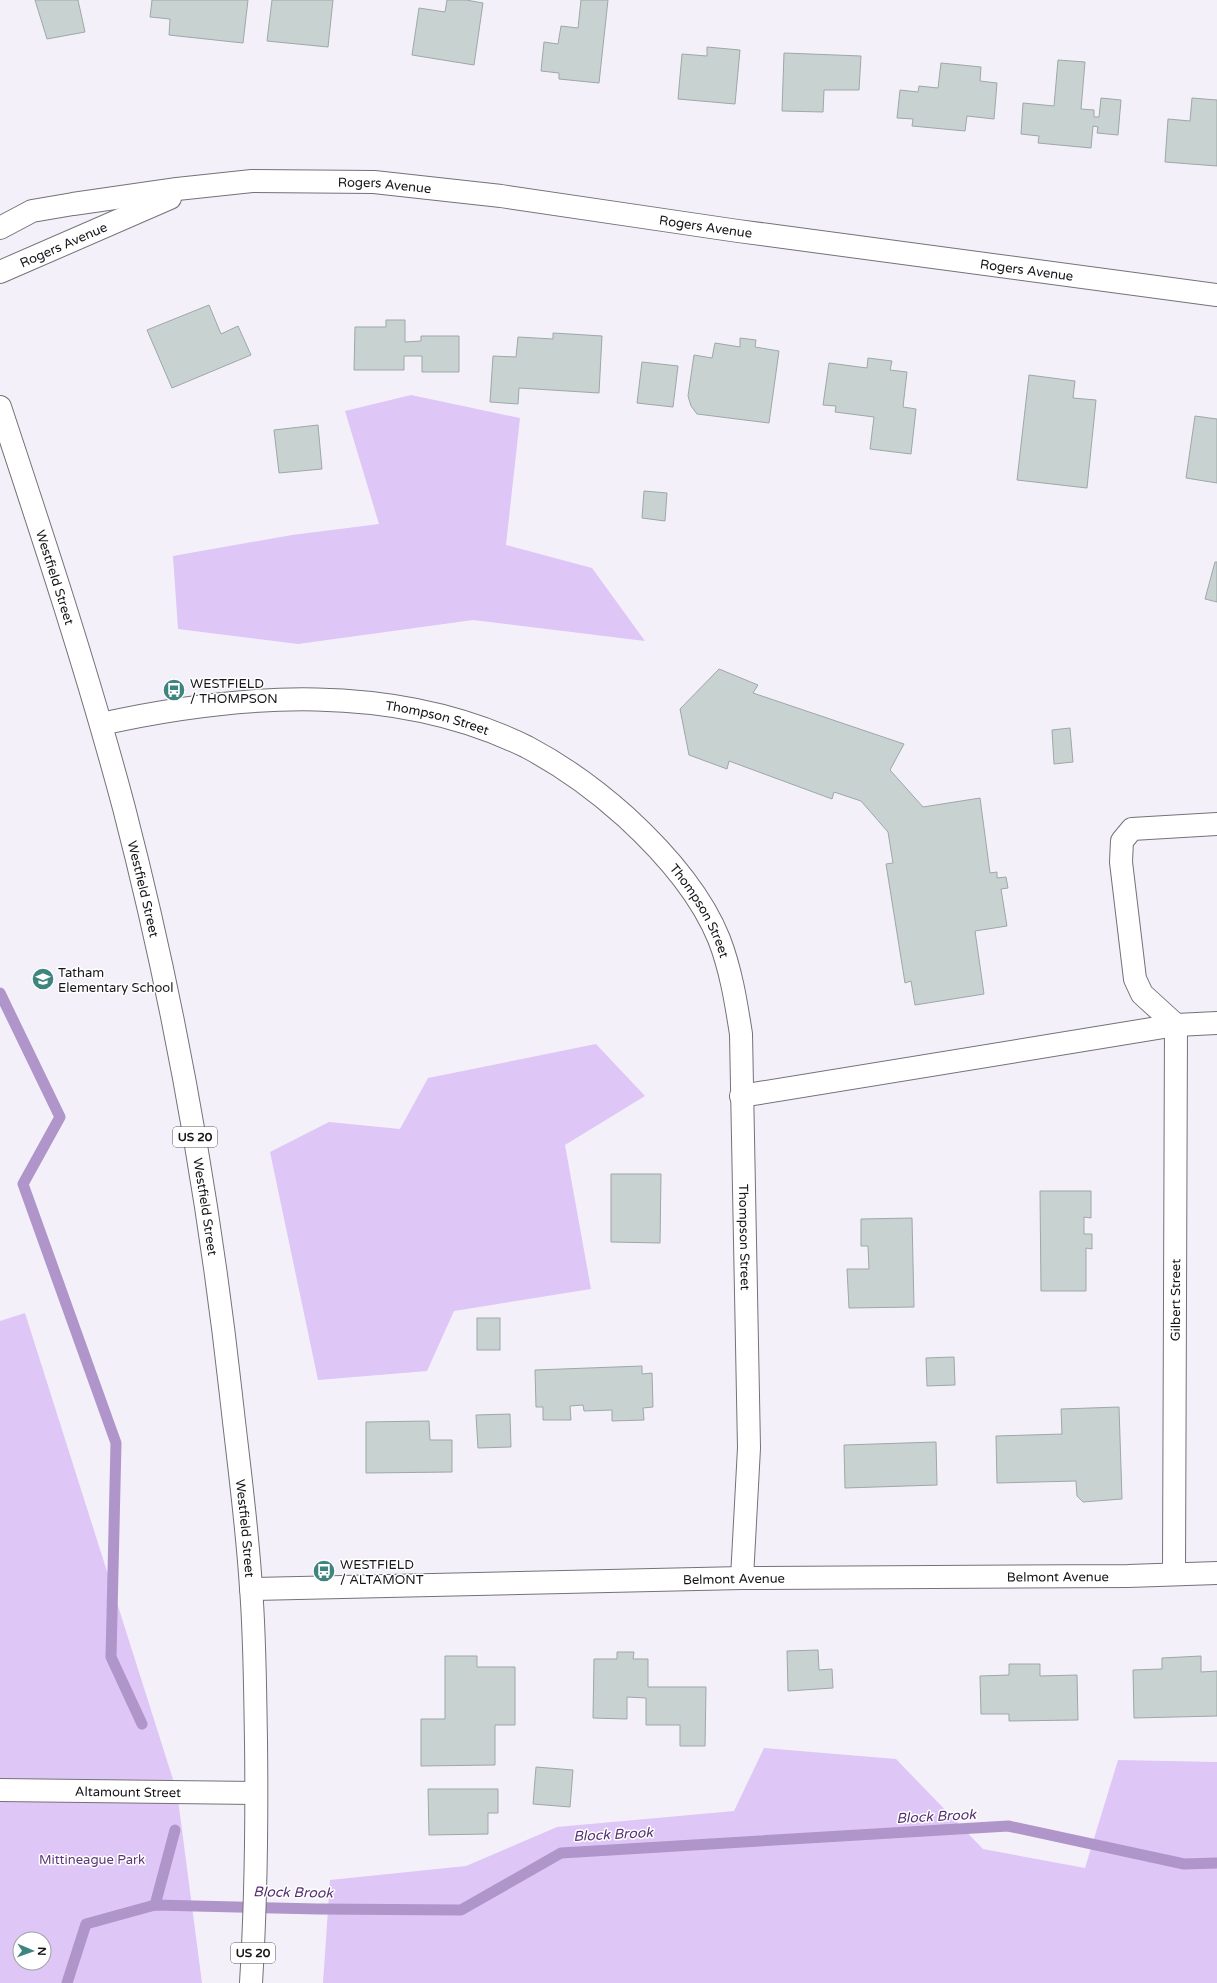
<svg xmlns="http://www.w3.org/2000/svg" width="1217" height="1983" font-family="'Varela Round',sans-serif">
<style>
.green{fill:#dec6f6;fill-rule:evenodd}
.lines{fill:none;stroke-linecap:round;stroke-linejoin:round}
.stream{stroke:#b095ca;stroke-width:11}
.building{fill:#c7d2d1;stroke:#9da8a7}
.service-casing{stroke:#757178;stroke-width:24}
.minor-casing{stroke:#757178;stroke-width:24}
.secondary-casing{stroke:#757178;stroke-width:24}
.primary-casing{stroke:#757178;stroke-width:24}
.service{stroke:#fff;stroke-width:22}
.minor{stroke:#fff;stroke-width:22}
.secondary{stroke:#fff;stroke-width:22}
.primary{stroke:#fff;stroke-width:22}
.labels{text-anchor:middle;stroke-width:3;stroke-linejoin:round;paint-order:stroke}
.shield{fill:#fff;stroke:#5b5a5d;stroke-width:1}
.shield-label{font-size:12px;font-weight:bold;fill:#151417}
.street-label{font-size:13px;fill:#151417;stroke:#fff}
.poi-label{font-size:13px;fill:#151417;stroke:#fff;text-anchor:start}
.park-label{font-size:13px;fill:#5c3778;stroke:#fff}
.water-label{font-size:14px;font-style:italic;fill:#553071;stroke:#fff}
</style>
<rect width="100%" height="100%" fill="#f4f0f9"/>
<g class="green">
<path d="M411 395 520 418 506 545 592 568 645 641 473 620 298 644 178 629 173 556 292 535 379 524 345 411Z"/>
<path d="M596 1044 645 1096 565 1145 591 1289 454 1311 427 1371 318 1380 270 1152 329 1122 400 1129 428 1078Z"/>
<path d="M25 1313 177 1792 202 1983H0V1321ZM20 1939H44V1963H20Z"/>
<path d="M764 1748 896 1759 983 1849 1085 1868 1118 1760 1217 1762V1983H323L330 1880 466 1866 557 1827 734 1811Z"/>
</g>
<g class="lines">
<g class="stream">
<path d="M0 993 60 1117 23 1184 116 1443 111 1657 142 1724"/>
<path d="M155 1905 175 1830"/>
<path d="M67 1983 86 1924 155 1905 318 1909 461 1910 561 1853 1008 1826 1184 1864 1217 1863"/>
</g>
</g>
<g class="building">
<path d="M35 0H78L85 32 47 39Z"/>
<path d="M152 0H248L243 43 169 35 170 19 150 17Z"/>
<path d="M272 0H333L328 47 267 41Z"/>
<path d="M447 0H466L483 3 474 65 412 55 419 8 445 12Z"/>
<path d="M581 0H608L599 83 559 79V73L541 71 544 42 558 44 561 26 578 28Z"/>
<path d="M707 47 740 50 735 104 678 99 682 54 707 56Z"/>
<path d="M784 53 861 56 859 90H824L823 112 782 111Z"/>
<path d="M1058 60 1085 62 1081 109 1094 110V117H1099L1101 98 1121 100 1118 135 1097 133 1098 127 1093 126 1091 148 1038 143 1039 136 1021 134 1023 103 1054 106Z"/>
<path d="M941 63 981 67 980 81 997 83 994 119 967 116 965 131 912 126 913 119 897 118 900 90 918 92 919 86 938 88Z"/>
<path d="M1192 98 1217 100V166L1165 162 1168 119 1190 121Z"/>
<path d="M209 305 221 334 238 326 251 355 172 388 147 330Z"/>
<path d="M386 320H405V342L421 341V336H459V372H422V356H404V370H354L355 327H386Z"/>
<path d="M553 333 602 336 599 393 519 388 518 404 490 402 493 356 516 357 518 337 553 339Z"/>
<path d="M740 338 756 340 755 347 779 351 769 423 697 414 691 406 688 396 694 355 712 358 715 343 740 347Z"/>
<path d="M868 358 892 361 890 370 907 372 903 407 916 409 911 454 870 449 874 417 835 412 836 406 823 405 829 363 867 368Z"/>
<path d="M642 362 678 366 673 407 637 403Z"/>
<path d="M1029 375 1075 381 1073 398 1096 400 1087 488 1017 480Z"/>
<path d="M1195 416 1217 419V483L1186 478Z"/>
<path d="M318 425 322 469 279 473 274 430Z"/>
<path d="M644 491 667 493 665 521 642 518Z"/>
<path d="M1215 562H1217V602L1205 599Z"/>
<path d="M719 669 758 685 753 693 904 744 890 770 923 807 980 798 990 873 997 872V878L1006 877 1008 888 1001 889 1007 926 975 931 984 994 915 1005 911 981 905 983 886 864 893 863 888 832 861 801 834 792 832 799 729 761 727 769 689 755 680 709Z"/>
<path d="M1070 728 1073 762 1054 764 1052 730Z"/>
<path d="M611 1174H661L660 1243 611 1242Z"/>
<path d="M1040 1191H1091V1218L1084 1217V1234H1092V1249L1086 1248V1291H1041Z"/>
<path d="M912 1218 914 1307 849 1308 847 1269H869L868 1246H861V1219Z"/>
<rect x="477" y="1318" width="23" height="32"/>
<path d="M954 1357 955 1385 927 1386 926 1358Z"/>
<path d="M642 1366V1374L652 1373 653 1407 643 1408 644 1420 612 1421V1410L584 1411 583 1405 570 1406 571 1420H543V1407H536L535 1370Z"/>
<path d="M1119 1407 1122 1499 1083 1502 1077 1496 1076 1481 997 1483 996 1436 1062 1434 1061 1409Z"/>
<path d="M510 1414 511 1447 478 1448 476 1415Z"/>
<path d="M429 1421 430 1440H452V1472L366 1473V1422Z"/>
<path d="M936 1442 937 1485 845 1488 844 1445Z"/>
<path d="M818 1650 819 1670 832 1669 833 1688 788 1691 787 1651Z"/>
<path d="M617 1652H634L633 1659H648V1687H706L705 1746H680V1725H646V1698L627 1697V1719L593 1718 594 1659H617Z"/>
<path d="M445 1656H477V1667H515V1725H495V1765L421 1766V1719H445Z"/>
<path d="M1201 1656V1672L1217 1671V1716L1134 1718 1133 1670 1162 1669V1658Z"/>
<path d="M1009 1664H1040V1676L1077 1675 1078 1720 1009 1721V1714H981L980 1676 1009 1675Z"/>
<path d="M536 1767 573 1770 570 1807 533 1804Z"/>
<path d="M428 1789H498V1813H488V1834L429 1835Z"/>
</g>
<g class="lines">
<g class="service-casing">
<g id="service">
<path d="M1176 1025 1142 994 1135 979 1121 862 1122 841 1132 829 1217 824"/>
<path d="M741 1096 1176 1025 1217 1023"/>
</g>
</g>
<g class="minor-casing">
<g id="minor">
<path id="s1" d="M101 724C240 693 395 682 527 747 563 766 596 790 626 817 663 851 700 892 719 939 731 970 736 1002 741 1034L749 1448 742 1578"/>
<path id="s2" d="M1174 1574 1176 1025"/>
<path id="s3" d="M251 1589 742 1578 1128 1576 1217 1573"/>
<path id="s4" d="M0 1790 256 1793"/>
</g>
</g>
<g class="secondary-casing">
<g id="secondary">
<path id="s5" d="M0 228 32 211 73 204 177 189 252 181 374 182 501 196 738 231 1217 295"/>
<path id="s6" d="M0 272 170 198"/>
</g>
</g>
<g class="primary-casing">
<g id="primary">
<path id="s7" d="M0 407C44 540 88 673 124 808 174 1001 209 1197 231 1395 238 1459 247 1523 251 1588 255 1639 255 1690 256 1741 257 1822 256 1902 251 1983"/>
</g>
</g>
<use href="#service" class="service"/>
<use href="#minor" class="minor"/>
<use href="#secondary" class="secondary"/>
<use href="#primary" class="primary"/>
</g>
<defs>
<g id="bus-disc" transform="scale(1.15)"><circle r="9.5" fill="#3e857f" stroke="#fff"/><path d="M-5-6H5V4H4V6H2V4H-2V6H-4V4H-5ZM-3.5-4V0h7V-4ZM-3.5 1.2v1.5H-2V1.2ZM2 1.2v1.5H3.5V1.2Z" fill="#fff"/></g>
<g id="school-disc" transform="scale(1.15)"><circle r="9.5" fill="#3e857f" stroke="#fff"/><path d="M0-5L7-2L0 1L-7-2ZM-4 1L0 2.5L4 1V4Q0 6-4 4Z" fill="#fff"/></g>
</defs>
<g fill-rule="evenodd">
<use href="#bus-disc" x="174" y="690"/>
<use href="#school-disc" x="43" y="979"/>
<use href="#bus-disc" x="324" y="1571"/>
</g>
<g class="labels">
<g class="shield">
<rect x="173" y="1127" width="44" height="20" rx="3"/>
<rect x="231" y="1943" width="44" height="20" rx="3"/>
</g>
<g class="shield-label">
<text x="195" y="1141">US 20</text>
<text x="253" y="1957">US 20</text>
</g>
<g class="street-label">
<text dy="5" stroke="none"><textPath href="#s5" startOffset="391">Rogers Avenue</textPath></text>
<text dy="5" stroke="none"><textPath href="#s5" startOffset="715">Rogers Avenue</textPath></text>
<text dy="5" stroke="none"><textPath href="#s6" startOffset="69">Rogers Avenue</textPath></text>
<text dy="5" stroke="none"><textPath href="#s5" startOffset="1039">Rogers Avenue</textPath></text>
<text dy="5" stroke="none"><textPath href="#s7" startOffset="179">Westfield Street</textPath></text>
<text dy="5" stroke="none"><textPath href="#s1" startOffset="340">Thompson Street</textPath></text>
<text dy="5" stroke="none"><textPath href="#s7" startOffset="503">Westfield Street</textPath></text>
<text dy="5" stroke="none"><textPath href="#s1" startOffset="677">Thompson Street</textPath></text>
<text dy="5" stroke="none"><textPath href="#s7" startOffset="827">Westfield Street</textPath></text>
<text dy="5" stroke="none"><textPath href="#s1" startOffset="1012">Thompson Street</textPath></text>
<text dy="5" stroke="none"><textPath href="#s2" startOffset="274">Gilbert Street</textPath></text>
<text dy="5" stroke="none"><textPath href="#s7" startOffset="1151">Westfield Street</textPath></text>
<text dy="5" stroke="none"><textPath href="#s3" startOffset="807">Belmont Avenue</textPath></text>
<text dy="5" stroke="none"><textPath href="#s3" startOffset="483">Belmont Avenue</textPath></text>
<text dy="5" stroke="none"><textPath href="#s4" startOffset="128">Altamount Street</textPath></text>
</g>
<g class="poi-label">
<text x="190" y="688">WESTFIELD<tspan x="190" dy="15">/ THOMPSON</tspan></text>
<text x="58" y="977">Tatham<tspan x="58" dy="15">Elementary School</tspan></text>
<text x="340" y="1569">WESTFIELD<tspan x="340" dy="15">/ ALTAMONT</tspan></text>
</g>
<g class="park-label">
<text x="92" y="1864">Mittineague Park</text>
</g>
<g class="water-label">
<text transform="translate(936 1816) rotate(-3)" y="5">Block Brook</text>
<text transform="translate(613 1834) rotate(-3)" y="5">Block Brook</text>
<text transform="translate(293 1892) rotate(1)" y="5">Block Brook</text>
</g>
</g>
<g transform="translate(32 1951) rotate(92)"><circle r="19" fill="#ffffff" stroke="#a1a1a2"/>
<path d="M0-3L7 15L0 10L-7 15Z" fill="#3e857f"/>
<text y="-6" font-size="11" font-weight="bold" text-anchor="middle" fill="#151417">N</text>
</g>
</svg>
